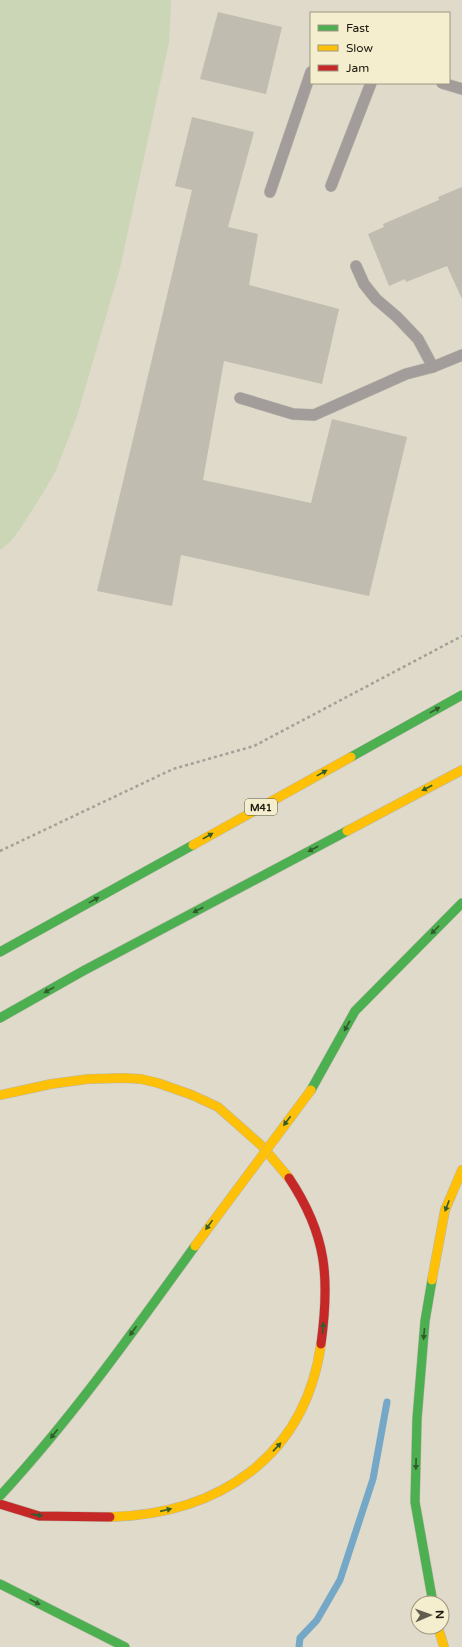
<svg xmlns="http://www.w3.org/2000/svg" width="462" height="1647" font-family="'Varela Round',sans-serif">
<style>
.green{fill:#cad6b5}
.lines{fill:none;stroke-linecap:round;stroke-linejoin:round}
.stream{stroke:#75a8c6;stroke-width:7}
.building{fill:#c0bcaf}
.lane-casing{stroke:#bab6a9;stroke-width:12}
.fast-casing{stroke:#bab6a9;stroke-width:10}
.slow-casing{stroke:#bab6a9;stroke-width:10}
.jam-casing{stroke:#bab6a9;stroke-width:10}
.path{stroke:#a49f99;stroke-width:2.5;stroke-dasharray:3 3;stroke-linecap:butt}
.lane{stroke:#a29d9b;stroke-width:11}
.fast{stroke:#4caf50;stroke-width:9}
.slow{stroke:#ffc107;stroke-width:9}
.jam{stroke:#c62828;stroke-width:9}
.fast-bridge-casing{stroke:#bab6a9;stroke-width:10;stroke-linecap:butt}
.slow-bridge-casing{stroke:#bab6a9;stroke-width:10;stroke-linecap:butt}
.fast-bridge{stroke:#4caf50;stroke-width:9}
.slow-bridge{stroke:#ffc107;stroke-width:9}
.oneway{fill:#325c2c}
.labels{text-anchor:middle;stroke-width:3;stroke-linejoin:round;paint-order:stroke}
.shield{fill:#f4edce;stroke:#5d5948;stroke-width:1}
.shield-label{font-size:10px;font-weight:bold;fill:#1c190e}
</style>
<rect width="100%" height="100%" fill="#dfdac9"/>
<path class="green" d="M0 0H171V6L169 42 120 268 77 416 56 470 43 493 20 529 11 541 0 550Z"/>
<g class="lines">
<path class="stream" d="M299 1647 300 1638 317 1620 340 1580 373 1479 387 1402"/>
</g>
<g class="building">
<path d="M218 12 282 27 266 94 200 79Z"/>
<path d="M192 117 254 132 228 227 258 234 249 285 339 309 322 384 224 361 203 480 311 503 332 419 407 437 369 596 181 555 172 606 97 591 192 190 175 186Z"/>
<path d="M462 187V299L447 266 406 282 405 279 389 286 368 234 384 227 383 224 439 200 438 197Z"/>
</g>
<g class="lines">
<g class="lane-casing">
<g id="lane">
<path d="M442 83 462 89"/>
<path d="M331 186 371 83"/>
<path d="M270 192 311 72"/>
<path d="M356 266 364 284 376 299 397 317 418 339 433 367 462 355"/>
<path d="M240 398 293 414 314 415 406 374 433 367"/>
</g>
</g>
<g class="fast-casing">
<g id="fast">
<path d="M351 757 462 695"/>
<path d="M0 952 193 845"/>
<path d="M0 1018 83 971 347 831"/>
<path d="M311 1090 355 1011 462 903"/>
<path d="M432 1280 425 1321 417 1419 415 1502 433 1603"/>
<path d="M0 1584 125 1647"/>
</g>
</g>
<g class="slow-casing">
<g id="slow">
<path d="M347 831 462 770"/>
<path d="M193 845 351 757"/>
<path d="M0 1095 51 1084 88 1079 124 1078 141 1079 158 1083 192 1095 218 1107 262 1146 289 1178"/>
<path d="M432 1280 445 1210 462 1170"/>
<path d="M110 1517C219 1514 305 1457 321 1344"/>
<path d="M438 1627 444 1647"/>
</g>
</g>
<g class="jam-casing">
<g id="jam">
<path d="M289 1178C327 1235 330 1278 321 1344"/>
<path d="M0 1504 39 1516 110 1517"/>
</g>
</g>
<path class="path" d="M0 851 173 769 254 746 462 636"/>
<use href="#lane" class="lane"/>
<use href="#fast" class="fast"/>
<use href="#slow" class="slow"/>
<use href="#jam" class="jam"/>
<g class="fast-bridge-casing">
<path id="fast-bridge" d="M0 1496C72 1418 133 1332 195 1246"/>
</g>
<g class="slow-bridge-casing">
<path id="slow-bridge" d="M195 1246 311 1090"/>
</g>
<use href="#fast-bridge" class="fast-bridge"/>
<use href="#slow-bridge" class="slow-bridge"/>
</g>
<defs><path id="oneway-solid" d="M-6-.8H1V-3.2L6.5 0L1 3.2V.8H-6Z"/></defs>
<g class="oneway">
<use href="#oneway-solid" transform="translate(435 710) rotate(-29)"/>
<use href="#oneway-solid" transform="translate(322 773) rotate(-29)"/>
<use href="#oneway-solid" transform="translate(427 788) rotate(152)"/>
<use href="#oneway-solid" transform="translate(208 836) rotate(-29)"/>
<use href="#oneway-solid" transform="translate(313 849) rotate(152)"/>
<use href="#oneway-solid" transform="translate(94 900) rotate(-29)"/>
<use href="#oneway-solid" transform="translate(198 910) rotate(152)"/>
<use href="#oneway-solid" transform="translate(435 930) rotate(135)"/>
<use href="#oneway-solid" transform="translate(49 990) rotate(151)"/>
<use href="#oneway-solid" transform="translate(347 1026) rotate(119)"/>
<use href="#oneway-solid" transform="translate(287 1121) rotate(127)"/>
<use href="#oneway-solid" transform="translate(447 1206) rotate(111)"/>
<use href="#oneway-solid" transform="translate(209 1225) rotate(126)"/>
<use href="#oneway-solid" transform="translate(323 1328) rotate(-85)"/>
<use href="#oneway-solid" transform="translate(133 1331) rotate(126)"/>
<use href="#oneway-solid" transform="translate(424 1334) rotate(95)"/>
<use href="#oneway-solid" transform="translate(54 1434) rotate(128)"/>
<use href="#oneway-solid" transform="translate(277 1447) rotate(-47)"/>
<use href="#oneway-solid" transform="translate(416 1464) rotate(91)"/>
<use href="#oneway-solid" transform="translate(166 1510) rotate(-13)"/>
<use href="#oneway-solid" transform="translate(37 1515) rotate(8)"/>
<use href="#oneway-solid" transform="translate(35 1602) rotate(27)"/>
</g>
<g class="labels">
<rect class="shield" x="245" y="799" width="32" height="16" rx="3"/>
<g class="shield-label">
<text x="261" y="811">M41</text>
</g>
</g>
<rect x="310" y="12" width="140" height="72" fill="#f4edce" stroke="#9e9881"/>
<rect x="318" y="25" width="20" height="6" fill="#4caf50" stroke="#9e9881"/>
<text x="346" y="32" font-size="12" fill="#1c190e">Fast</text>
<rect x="318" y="45" width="20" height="6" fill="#ffc107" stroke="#9e9881"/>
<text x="346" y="52" font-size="12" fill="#1c190e">Slow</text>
<rect x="318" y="65" width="20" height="6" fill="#c62828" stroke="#9e9881"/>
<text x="346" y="72" font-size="12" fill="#1c190e">Jam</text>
<g transform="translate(430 1615) rotate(88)"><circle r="19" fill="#f4edce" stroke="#9e9881"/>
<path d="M0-3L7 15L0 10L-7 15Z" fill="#605d4f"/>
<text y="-6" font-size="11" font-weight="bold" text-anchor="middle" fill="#1c190e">N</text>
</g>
</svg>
